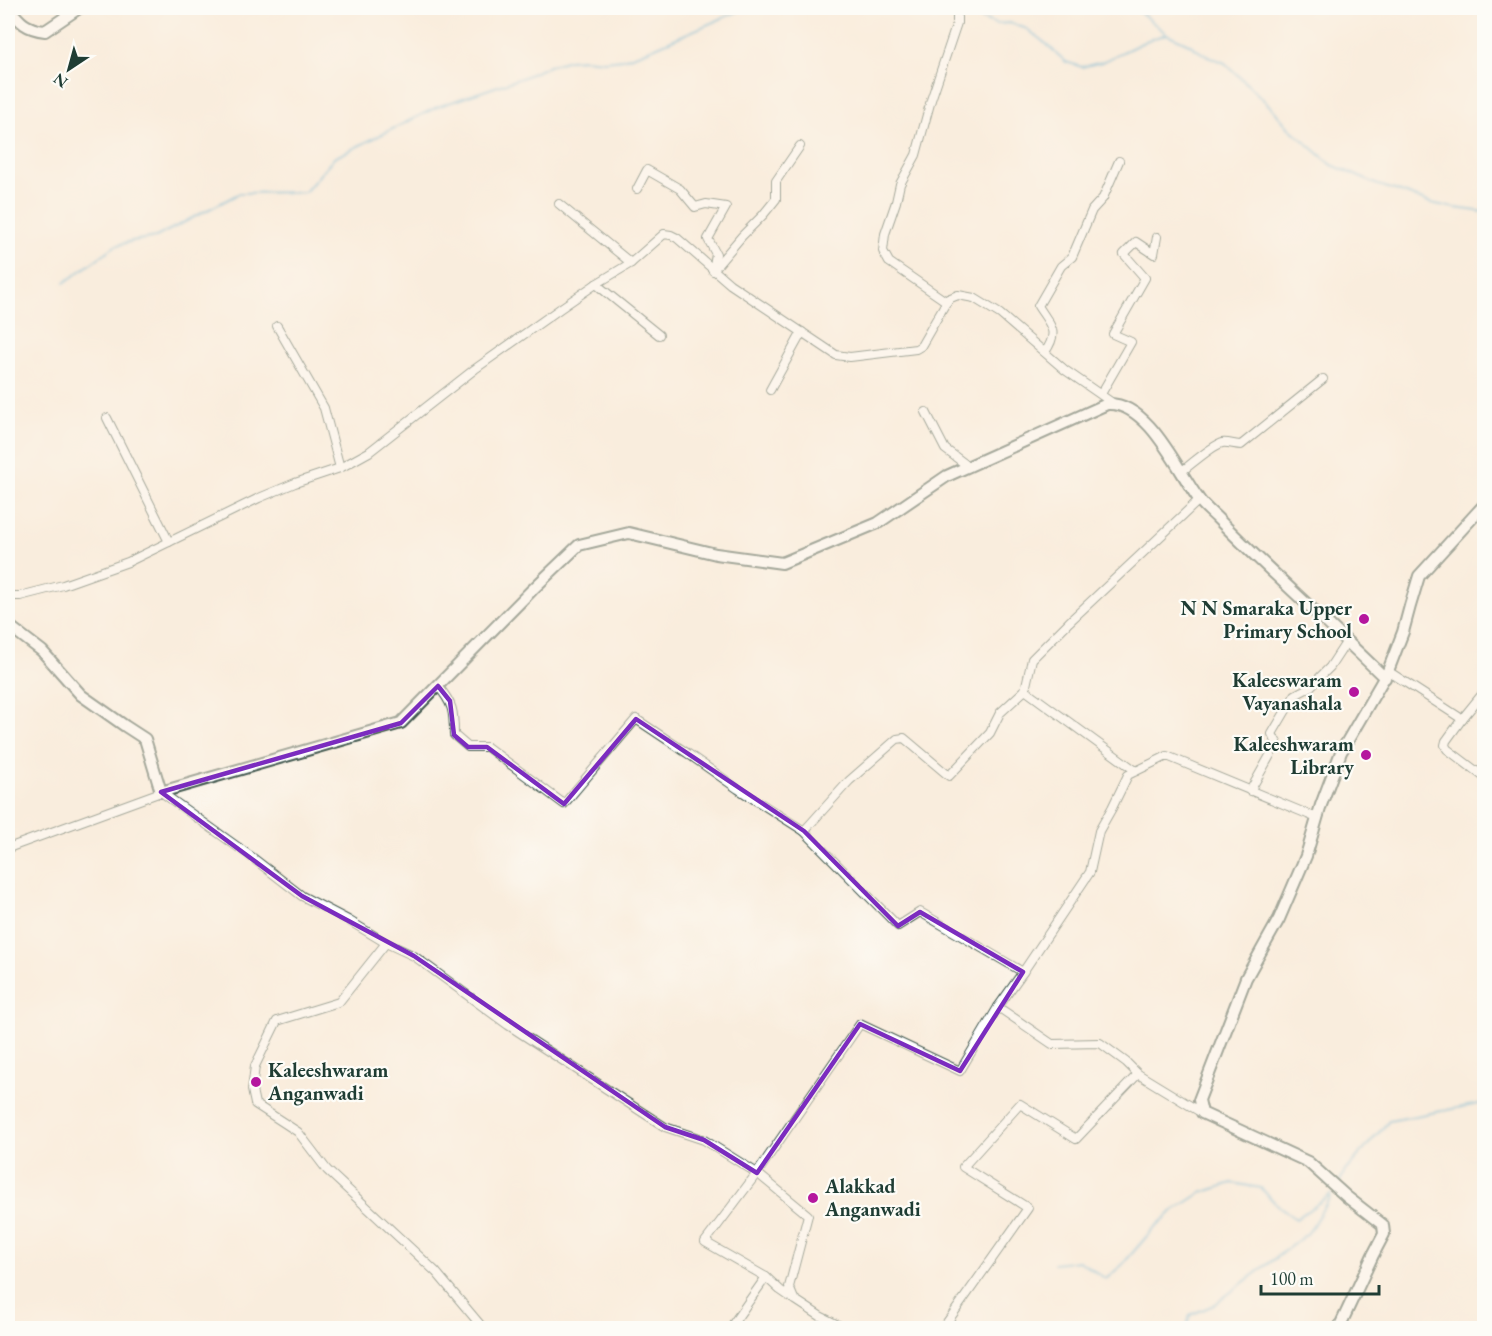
<svg xmlns="http://www.w3.org/2000/svg" width="1492" height="1336" font-family="'EB Garamond',serif">
<style>
.lines{fill:none;stroke-linecap:round;stroke-linejoin:round}
.stream{stroke:#54abd0;stroke-width:2}
.street-casing{stroke:#40574d;stroke-width:10}
.secondary-casing{stroke:#40574d;stroke-width:14}
.street{stroke:#fff;stroke-width:8}
.secondary{stroke:#fff;stroke-width:10}
.marked{fill:none;stroke:#7b2cbf;stroke-width:4.5;stroke-linejoin:round}
.poi-dot{fill:#b5179e;stroke:#fdfcf7;stroke-width:2}
.labels{text-anchor:middle;stroke-width:4.5;stroke-linejoin:round;paint-order:stroke}
.poi-label{font-size:20px;font-weight:bold;fill:#1f3d34;stroke:#fdfcf7;text-anchor:end}
</style>
<rect width="100%" height="100%" fill="#fdfcf7"/>
<filter id="ink" filterUnits="userSpaceOnUse"><feTurbulence type="fractalNoise" baseFrequency=".0167" numOctaves="2"/><feDisplacementMap in="SourceGraphic" scale="12" xChannelSelector="R" yChannelSelector="G"/><feConvolveMatrix kernelMatrix="1 2 1 2 8 2 1 2 1" color-interpolation-filters="sRGB"/></filter>
<filter id="wash" filterUnits="userSpaceOnUse"><feTurbulence type="fractalNoise" baseFrequency=".008" numOctaves="4" result="noise"/><feDisplacementMap in="SourceGraphic" scale="24" xChannelSelector="R" yChannelSelector="G"/><feGaussianBlur stdDeviation="1.35" result="paint"/><feColorMatrix in="noise" values="0 0 0 0 0 0 0 0 0 0 0 0 0 0 0 0 0 1.4 0 .05"/><feComposite in="paint" operator="in"/></filter>
<g filter="url(#wash)">
<rect width="100%" height="100%" fill="#f9eddd"/>
<g class="lines">
<g class="stream">
<path d="M968 8 983 19 996 24 1010 23 1027 29 1045 43 1066 62 1082 67 1102 62 1148 40 1167 34 1189 44 1203 54 1225 63 1272 108 1289 128 1332 165 1378 185 1395 190 1431 203 1455 208 1484 212"/>
<path d="M1135 8 1167 34"/>
<path d="M64 283 115 246 132 241 156 237 240 193 305 192 334 158 437 107 524 77 549 66 569 60 584 59 604 61 623 59 646 51 746 8"/>
<path d="M1339 1183 1345 1171 1389 1121 1484 1103"/>
<path d="M1054 1264 1079 1261 1106 1279 1122 1265 1153 1229 1173 1211 1201 1193 1232 1183 1261 1188 1280 1208 1296 1219 1331 1194"/>
<path d="M1187 1328 1190 1315 1214 1305 1308 1233 1330 1197"/>
</g>
</g>
</g>
<g filter="url(#ink)">
<g class="lines">
<g class="street-casing">
<g id="street">
<path d="M637 189 647 170 680 189 695 207 706 204 726 207 708 239 716 254 713 271"/>
<path d="M559 204 631 263"/>
<path d="M714 269 742 236 763 215 776 199V181L800 146"/>
<path d="M596 284 659 335"/>
<path d="M947 302 889 262 883 251 885 234 896 202 900 184 916 155 931 100 957 23V8"/>
<path d="M277 326 324 408 340 468"/>
<path d="M1045 352C1060 331 1050 325 1038 306L1061 266 1072 257 1092 210 1103 198 1119 161"/>
<path d="M770 390 802 332"/>
<path d="M1101 394 1131 342 1113 334 1145 278 1124 254 1136 242 1154 254 1157 237"/>
<path d="M926 412 945 449 969 467"/>
<path d="M107 418 169 542"/>
<path d="M1181 472C1190 465 1213 445 1222 443 1228 442 1235 445 1241 445L1323 379"/>
<path d="M8 596H20L63 585 128 562 259 498 295 483 340 468 369 452 475 369 561 308 596 284 631 263 664 234 671 235 677 238 730 284 836 355 850 357 916 349 921 346 948 299 958 295 974 298 1000 314 1065 370 1114 404"/>
<path d="M1388 671 1462 719 1446 741 1445 745 1447 749 1484 777"/>
<path d="M438 686C453 704 454 711 454 735L468 747H487L564 804 636 719 687 753 738 789 804 831 849 781 897 739 904 738 949 776 990 733 1000 713 1025 690 1032 659 1069 622 1199 500"/>
<path d="M1025 690 1136 771"/>
<path d="M1462 719 1484 692"/>
<path d="M1250 791 1277 743 1272 734 1295 695 1310 687 1330 667 1347 641"/>
<path d="M804 831 898 926 920 912 1023 972"/>
<path d="M8 848 161 792 249 855 302 896 348 920 386 943 414 956 508 1025 665 1127 704 1140 757 1173 808 1215 789 1287 794 1299 820 1316 844 1328"/>
<path d="M386 943 339 1002 277 1021 255 1066 252 1090 255 1104 298 1132 327 1170 436 1272 483 1328"/>
<path d="M1202 1113 1138 1074 1126 1062 1100 1043 1052 1044 998 1007 1023 972 1090 872 1099 831 1112 808 1128 775 1167 756 1317 818"/>
<path d="M766 1277 780 1290 793 1299"/>
<path d="M730 1328 766 1277 705 1242 757 1173 860 1024 960 1071 998 1007"/>
<path d="M943 1328 1028 1208 963 1167 1020 1104 1076 1139 1138 1074"/>
</g>
</g>
<g class="secondary-casing">
<g id="secondary">
<path d="M9 8C20 22 26 29 45 31L79 8"/>
<path d="M8 625 42 651 81 695 125 726 145 739 161 792 401 723 532 590 579 545 629 533 716 554 782 563 878 523 947 476 1107 404C1148 401 1178 471 1198 498 1203 506 1211 512 1217 518 1231 532 1245 546 1259 559 1301 599 1344 638 1385 678"/>
<path d="M1339 1328 1373 1255 1384 1234 1383 1225 1347 1197 1308 1162 1202 1113 1199 1100 1246 978 1279 919 1306 856 1321 805 1341 752 1388 671 1403 632 1410 606 1419 576 1484 505"/>
</g>
</g>
<use href="#street" class="street"/>
<use href="#secondary" class="secondary"/>
</g>
</g>
<path d="M0 0H1492V1336H0ZM438 686 450 701 454 735 468 747H487L564 804 636 719 804 831 898 926 920 912 1023 972 960 1071 860 1024 757 1173 704 1140 665 1127 414 956 302 896 161 792 401 723Z" fill="#f9eddd" fill-opacity=".55" fill-rule="evenodd"/>
<path class="marked" d="M438 686 450 701 454 735 468 747H487L564 804 636 719 804 831 898 926 920 912 1023 972 960 1071 860 1024 757 1173 704 1140 665 1127 414 956 302 896 161 792 401 723Z"/>
<g class="poi-dot">
<circle cx="1364" cy="619" r="6"/>
<circle cx="1354" cy="692" r="6"/>
<circle cx="1366" cy="755" r="6"/>
<circle cx="256" cy="1082" r="6"/>
<circle cx="813" cy="1198" r="6"/>
</g>
<g class="labels">
<g class="poi-label">
<text x="1352" y="615">N N Smaraka Upper<tspan x="1352" dy="23">Primary School</tspan></text>
<text x="1342" y="687">Kaleeswaram<tspan x="1342" dy="23">Vayanashala</tspan></text>
<text x="1354" y="751">Kaleeshwaram<tspan x="1354" dy="23">Library</tspan></text>
<text x="268" y="1077" text-anchor="start">Kaleeshwaram<tspan x="268" dy="23">Anganwadi</tspan></text>
<text x="825" y="1193" text-anchor="start">Alakkad<tspan x="825" dy="23">Anganwadi</tspan></text>
</g>
</g>
<rect width="1492" height="1336" fill="none" stroke="#fdfcf7" stroke-width="30"/>
<g transform="translate(69 69) rotate(216)" stroke="#fdfcf7" stroke-width="4.5" paint-order="stroke">
<path d="M0-4.5L10 22L0 15L-10 22Z" fill="#1f3d34"/>
<text y="-9" font-size="16" font-weight="bold" text-anchor="middle" fill="#1f3d34">N</text>
</g>
<path d="M1261 1285v9h118v-9" fill="none" stroke="#1f3d34" stroke-width="3"/>
<text x="1270" y="1285" font-size="18" fill="#1f3d34" stroke="#fdfcf7" stroke-width="4.5" paint-order="stroke">100 m</text>
</svg>
